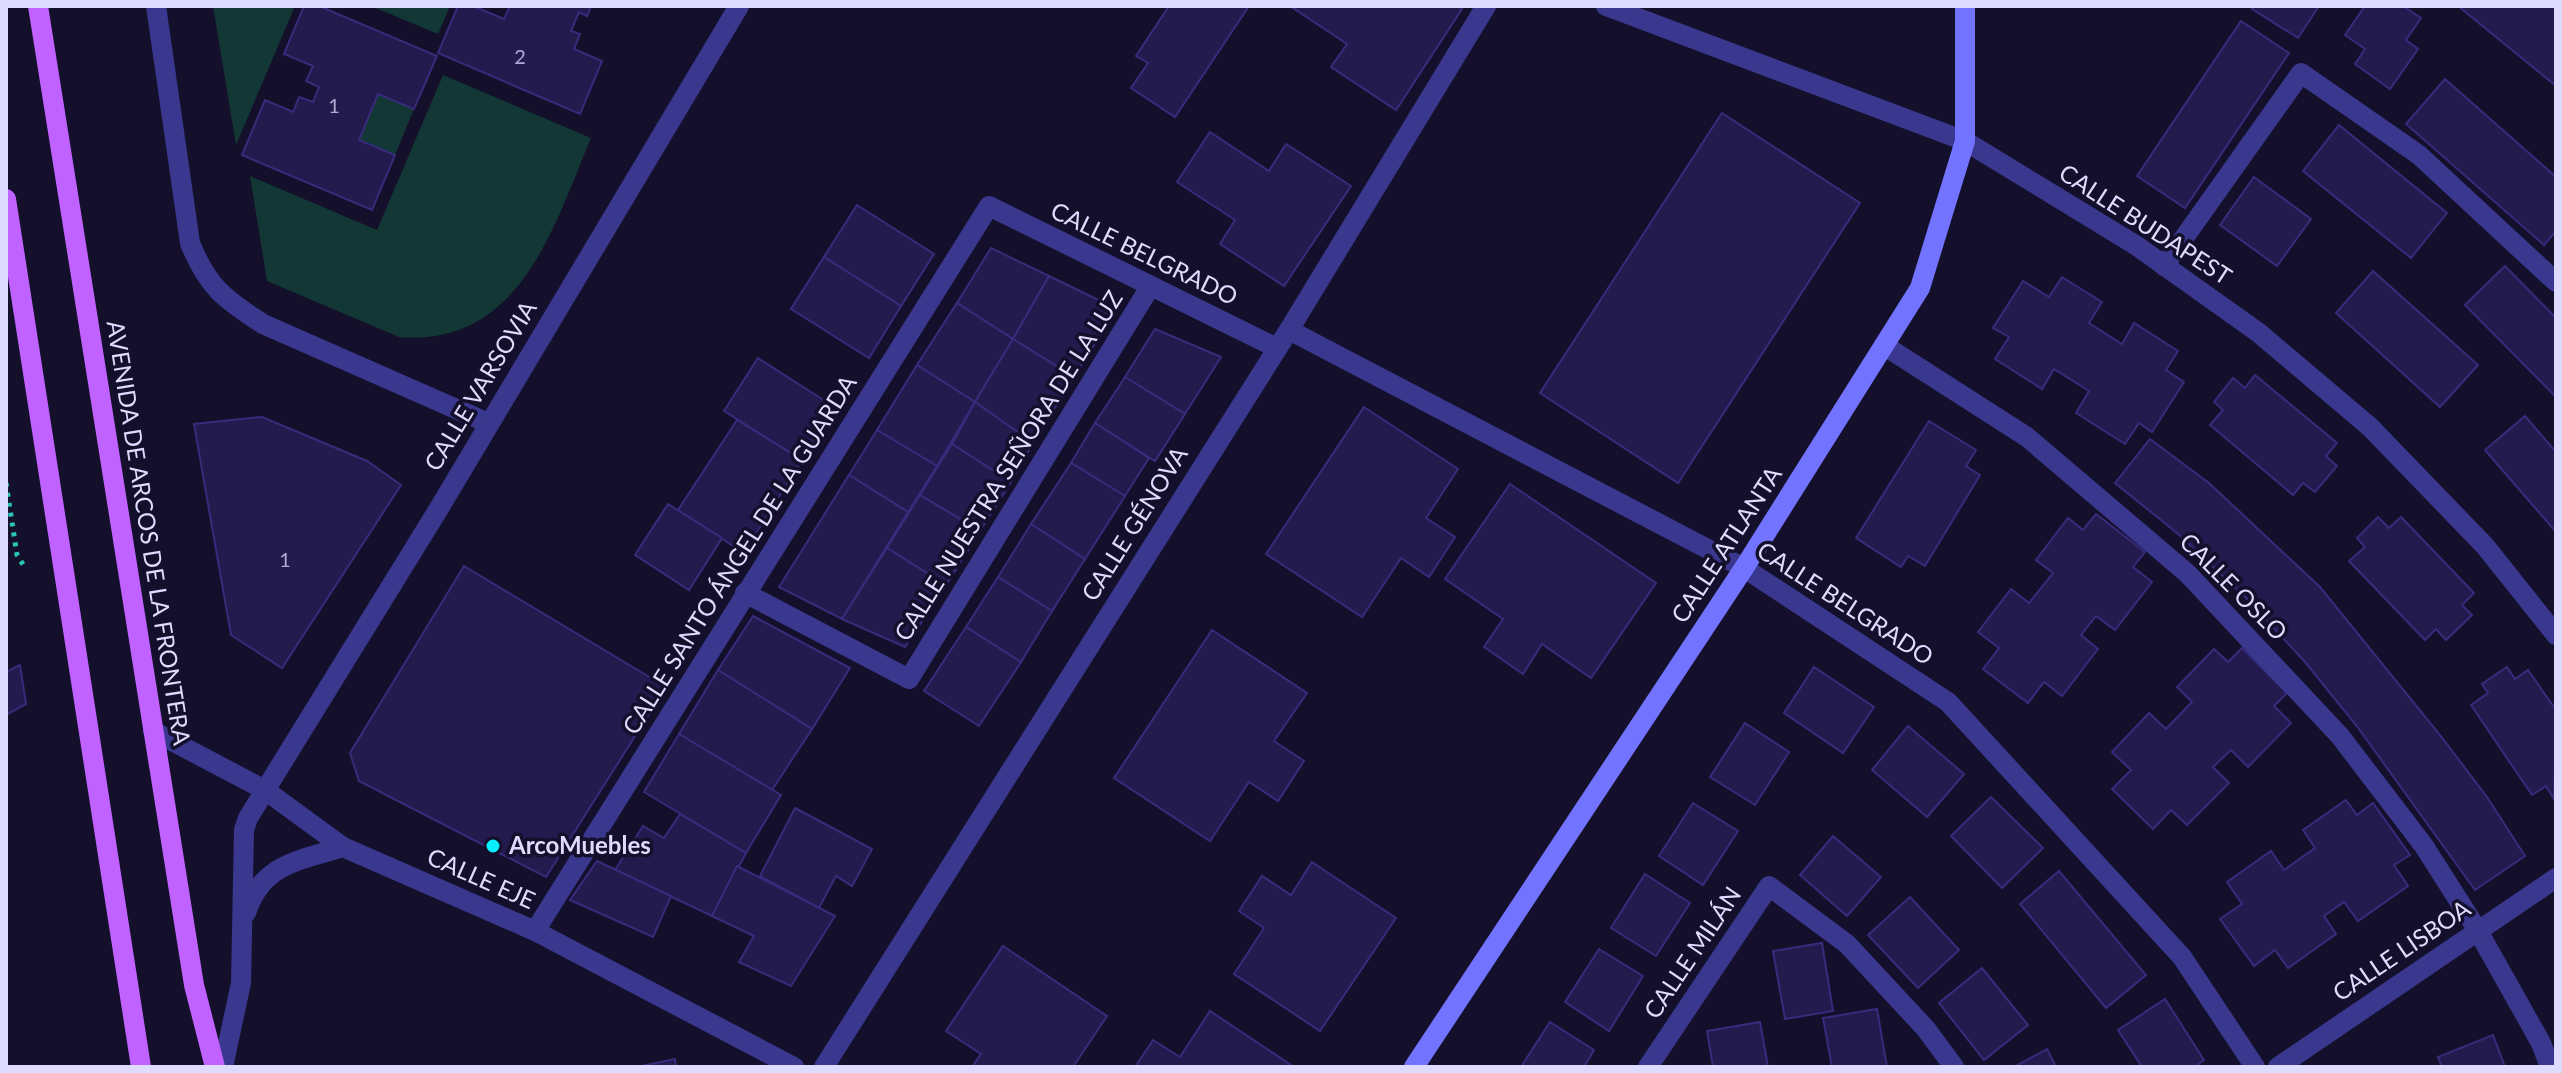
<svg xmlns="http://www.w3.org/2000/svg" width="2562" height="1073" font-family="Lato,sans-serif">
<style>
.green{fill:#123734}
.building{fill:#231a4e;stroke:#392b7c;stroke-width:2}
.lines{fill:none;stroke-linecap:round;stroke-linejoin:round}
.path{stroke:#29c5b7;stroke-width:5;stroke-dasharray:4 6;stroke-linecap:butt}
.street{stroke:#39388e;stroke-width:20}
.secondary{stroke:#7273ff;stroke-width:20}
.primary{stroke:#bf62ff;stroke-width:20}
.poi-dot{fill:#07eeff;stroke:#14102c;stroke-width:3}
.labels{text-anchor:middle;stroke-width:7;stroke-linejoin:round;paint-order:stroke}
.number-label{font-size:20px;fill:#afabd3}
.street-label{font-size:24px;fill:#dedbff;stroke:#14102c}
.poi-label{font-size:24px;font-weight:bold;fill:#dedbff;stroke:#14102c;text-anchor:start}
</style>
<rect width="100%" height="100%" fill="#14102c"/>
<g class="green">
<path d="M213 6H295L236 145Z"/>
<path d="M371 6H450L438 34Z"/>
<path d="M443 75 591 138C553 228 520 347 399 337L267 281 250 176 377 230Z"/>
<path d="M378 94 414 109 395 155 359 140Z"/>
</g>
<g class="building">
<path d="M304 6H319L437 56 414 109 378 94 359 140 395 155 372 210 242 155 265 100 293 112 299 97 313 102 319 87 306 81 313 66 284 54Z"/>
<path d="M458 6H473L504 19 510 6H591L587 16 579 12 571 31 580 34 574 49 602 61 580 114 438 53Z"/>
<path d="M1169 6H1249L1175 117 1131 88 1148 63 1136 56Z"/>
<path d="M1290 6H1457L1462 9 1396 110 1331 67 1347 44Z"/>
<path d="M2254 6H2319L2298 38 2252 9Z"/>
<path d="M2365 6H2403L2421 18 2406 40 2418 49 2390 89 2355 64 2365 49 2345 35Z"/>
<path d="M2458 6H2556V86Z"/>
<path d="M2241 21 2289 53 2185 208 2137 176Z"/>
<path d="M2445 79 2556 177V231L2544 245 2406 124Z"/>
<path d="M1722 113 1860 203 1678 483 1540 393Z"/>
<path d="M2339 125 2447 213 2411 258 2303 171Z"/>
<path d="M1210 132 1269 171 1286 144 1351 186 1284 286 1220 244 1235 220 1177 182Z"/>
<path d="M2254 177 2311 219 2277 266 2220 225Z"/>
<path d="M857 205 934 254 901 306 824 257Z"/>
<path d="M991 248 1049 276 1013 339 957 303Z"/>
<path d="M824 257 901 306 869 358 791 309Z"/>
<path d="M2505 266 2556 318V397L2465 305Z"/>
<path d="M2373 271 2478 365 2440 407 2336 313Z"/>
<path d="M1049 276 1117 309 1074 377 1013 339Z"/>
<path d="M2062 277 2102 302 2089 323 2122 344 2134 323 2178 351 2166 370 2184 382 2152 432 2139 423 2125 444 2076 413 2089 391 2054 369 2042 389 1995 359 2009 337 1993 328 2023 281 2049 297Z"/>
<path d="M957 303 1013 339 975 402 917 365Z"/>
<path d="M1155 329 1221 357 1185 414 1125 377Z"/>
<path d="M1013 339 1074 377 1033 443 975 402Z"/>
<path d="M758 358 836 408 802 460 724 411Z"/>
<path d="M917 365 975 402 937 466 877 430Z"/>
<path d="M2255 375 2337 443 2326 456 2337 466 2315 492 2303 483 2293 495 2210 425 2223 410 2214 402 2233 378 2245 388Z"/>
<path d="M1125 377 1185 414 1155 461 1095 423Z"/>
<path d="M975 402 1033 443 1011 482 952 444Z"/>
<path d="M1364 407 1458 469 1426 518 1455 537 1429 577 1401 558 1362 617 1266 554Z"/>
<path d="M2525 416 2556 452V532L2485 450Z"/>
<path d="M262 417 367 461 401 485 282 668 231 635 194 424Z"/>
<path d="M737 420 802 460 744 553 678 510Z"/>
<path d="M1929 421 1976 450 1966 466 1980 475 1925 566 1908 556 1901 567 1856 538Z"/>
<path d="M1095 423 1149 458 1125 496 1071 463Z"/>
<path d="M877 430 937 466 908 512 849 475Z"/>
<path d="M2150 439 2209 483 2320 587 2440 735 2487 797 2525 856 2475 890 2356 725 2305 662 2246 598 2177 533 2115 483Z"/>
<path d="M952 444 1011 482 980 531 920 495Z"/>
<path d="M1071 463 1125 496 1085 559 1031 524Z"/>
<path d="M849 475 908 512 842 619 779 587Z"/>
<path d="M1510 484 1656 583 1591 678 1542 644 1523 674 1484 647 1503 619 1445 579Z"/>
<path d="M920 495 980 531 946 585 887 548Z"/>
<path d="M668 504 722 538 689 590 635 555Z"/>
<path d="M2096 514 2145 552 2133 567 2152 582 2115 630 2096 616 2081 635 2098 649 2062 696 2044 682 2028 703 1983 669 1999 648 1978 632 2011 589 2029 603 2053 573 2036 560 2068 518 2083 530Z"/>
<path d="M2378 517 2389 528 2401 517 2474 593 2462 605 2472 615 2446 640 2436 629 2425 640 2349 561 2365 547 2357 538Z"/>
<path d="M1031 524 1085 559 1052 611 998 577Z"/>
<path d="M887 548 946 585 905 647 842 619Z"/>
<path d="M464 566 666 687 546 877 359 781 350 753Z"/>
<path d="M998 577 1052 611 1021 662 966 627Z"/>
<path d="M753 616 850 668 812 729 718 670Z"/>
<path d="M966 627 1021 662 979 726 924 691Z"/>
<path d="M1212 630 1307 693 1274 741 1304 761 1278 801 1249 782 1210 841 1114 778Z"/>
<path d="M2242 648 2287 693 2274 706 2291 723 2248 767 2231 750 2213 767 2229 783 2187 825 2171 810 2153 829 2112 789 2131 770 2112 752 2149 713 2166 729 2192 702 2177 687 2214 649 2228 662Z"/>
<path d="M20 665 26 704 6 715V672Z"/>
<path d="M1814 667 1874 707 1843 753 1784 713Z"/>
<path d="M2507 667 2515 679 2528 670 2556 710 2554 799 2546 786 2532 795 2471 705 2488 693 2482 684Z"/>
<path d="M718 670 812 729 772 790 679 734Z"/>
<path d="M1745 723 1789 752 1755 805 1710 777Z"/>
<path d="M1908 726 1964 774 1927 817 1872 770Z"/>
<path d="M679 734 781 795 746 853 644 792Z"/>
<path d="M1991 797 2043 848 2002 888 1951 836Z"/>
<path d="M2346 800 2357 815 2373 803 2410 855 2394 865 2408 886 2358 921 2344 902 2324 916 2336 934 2288 968 2275 950 2254 966 2220 919 2242 904 2227 882 2271 851 2284 870 2315 848 2303 830Z"/>
<path d="M1693 803 1738 831 1703 885 1659 856Z"/>
<path d="M795 808 872 849 852 886 836 876 819 908 760 876Z"/>
<path d="M680 814 746 853 712 916 615 870 643 826 664 838Z"/>
<path d="M1833 836 1881 877 1847 916 1800 875Z"/>
<path d="M597 861 671 896 653 937 570 900Z"/>
<path d="M1312 862 1396 918 1320 1031 1234 974 1264 928 1239 911 1262 876 1291 895Z"/>
<path d="M737 866 835 916 791 986 739 962 754 936 712 916Z"/>
<path d="M2059 871 2146 975 2106 1008 2020 904Z"/>
<path d="M1645 874 1690 903 1656 956 1611 928Z"/>
<path d="M1910 897 1959 950 1918 988 1868 935Z"/>
<path d="M1822 943 1833 1011 1785 1019 1773 951Z"/>
<path d="M1003 946 1107 1016 1073 1067H972L981 1054 946 1031Z"/>
<path d="M1599 949 1643 976 1609 1031 1565 1002Z"/>
<path d="M1982 968 2028 1025 1984 1060 1939 1003Z"/>
<path d="M2165 999 2204 1060 2194 1067H2142L2118 1030Z"/>
<path d="M1877 1009 1887 1067H1832L1823 1018Z"/>
<path d="M1210 1011 1294 1067H1135L1153 1040 1180 1057Z"/>
<path d="M1550 1022 1594 1050 1584 1067H1521Z"/>
<path d="M1760 1022 1768 1067H1713L1707 1031Z"/>
<path d="M2493 1035 2505 1067H2442L2438 1057Z"/>
<path d="M2047 1049 2056 1067H2014Z"/>
<path d="M675 1059 676 1067H637Z"/>
</g>
<g class="lines">
<path class="path" d="M6 483 17 555 24 566"/>
<g class="street">
<path d="M156 6 190 243C207 286 224 299 263 324L488 423"/>
<path d="M1606 6 1965 141 2137 246 2259 333 2370 427 2485 546 2556 635"/>
<path d="M2164 266 2301 73 2419 155 2556 282"/>
<path d="M1289 330 1744 568 1948 702 2182 957 2255 1067"/>
<path d="M1885 346 2027 437 2188 574 2340 736 2424 846 2478 931 2541 1043 2550 1067"/>
<path d="M745 593 909 679 1150 287"/>
<path d="M153 731 265 790 343 847 535 931 794 1067"/>
<path d="M246 913C262 863 299 861 343 847"/>
<path d="M535 931 989 206 1277 348"/>
<path d="M223 1067 241 983 244 830 248 818 438 510 739 6"/>
<path d="M824 1067 1289 330 1486 6"/>
<path d="M1648 1067 1769 886 1847 944 1926 1029 1954 1067"/>
<path d="M2278 1067 2556 878"/>
</g>
<path class="secondary" d="M1414 1067 1744 568 1920 288 1965 141V6"/>
<g class="primary">
<path d="M38 6 194 985 215 1067"/>
<path d="M6 199 141 1067"/>
</g>
</g>
<circle class="poi-dot" cx="493" cy="846" r="8"/>
<g class="labels">
<g class="number-label">
<text x="520" y="64">2</text>
<text x="334" y="113">1</text>
<text x="285" y="567">1</text>
</g>
<g class="street-label">
<text transform="translate(2145 225) rotate(33)" y="8">CALLE BUDAPEST</text>
<text transform="translate(1144 254) rotate(26)" y="8">CALLE BELGRADO</text>
<text transform="translate(481 386) rotate(-59)" y="8">CALLE VARSOVIA</text>
<text transform="translate(1009 466) rotate(-58)" y="8">CALLE NUESTRA SEÑORA DE LA LUZ</text>
<text transform="translate(1135 524) rotate(-58)" y="8">CALLE GÉNOVA</text>
<text transform="translate(148 533) rotate(81)" y="8">AVENIDA DE ARCOS DE LA FRONTERA</text>
<text transform="translate(1727 545) rotate(-57)" y="8">CALLE ATLANTA</text>
<text transform="translate(740 555) rotate(-58)" y="8">CALLE SANTO ÁNGEL DE LA GUARDA</text>
<text transform="translate(2233 587) rotate(45)" y="8">CALLE OSLO</text>
<text transform="translate(1845 604) rotate(33)" y="8">CALLE BELGRADO</text>
<text transform="translate(481 879) rotate(24)" y="8">CALLE EJE</text>
<text transform="translate(2402 951) rotate(-34)" y="8">CALLE LISBOA</text>
<text transform="translate(1693 953) rotate(-56)" y="8">CALLE MILÁN</text>
</g>
<g class="poi-label">
<text x="509" y="854">ArcoMuebles</text>
</g>
</g>
<rect width="2562" height="1073" fill="none" stroke="#dedbff" stroke-width="16"/>
</svg>
